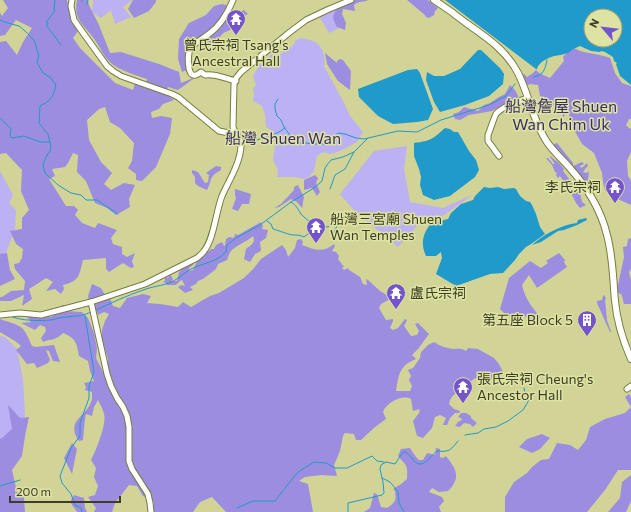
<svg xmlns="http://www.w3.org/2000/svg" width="631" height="512" font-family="Commissioner,'Noto Sans TC',sans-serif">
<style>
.green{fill:#bbb1f3}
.forest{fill:#9c8de1}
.water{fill:#1f9aca;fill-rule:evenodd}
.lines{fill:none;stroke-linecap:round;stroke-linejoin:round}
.stream{stroke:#1f9aca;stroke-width:1}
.minor-casing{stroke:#797c40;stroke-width:7}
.major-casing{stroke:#797c40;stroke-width:8}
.minor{stroke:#fff;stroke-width:5}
.major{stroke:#fff;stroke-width:6}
.labels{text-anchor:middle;stroke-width:3;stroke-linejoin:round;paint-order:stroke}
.poi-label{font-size:14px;fill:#3d3e25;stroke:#dee2a3;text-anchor:start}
.quarter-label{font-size:16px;fill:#3b2d69;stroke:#dee2a3}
</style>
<rect width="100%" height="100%" fill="#d1d496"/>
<g class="green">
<path d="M93 0H132L123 7 131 17 115 24 111 10 101 18 92 12Z"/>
<path d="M337 9 345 25 329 33 319 16 331 10 333 11Z"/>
<path d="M302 38C306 39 311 40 315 42 323 46 326 58 324 66L343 101 350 116 363 132 357 142 340 151 331 154 323 152 317 156 314 171 309 177 304 179 294 177H277L278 170 273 160 275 147 271 130 266 127 265 115 262 106 253 101 254 93 253 88 256 85 253 76C255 71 258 69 260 64L265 62 271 54H281L285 49 292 47 296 40Z"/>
<path d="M407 146 404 169 410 202 443 208 474 194 441 217 417 226 398 247 382 233 360 217 340 194 374 151Z"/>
<path d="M0 171 13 195 9 203 16 210 15 229 3 261H0Z"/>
<path d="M0 336 5 337 17 349 23 379 25 414 15 453 0 445Z"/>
</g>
<g class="forest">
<path d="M3 0H67L68 5 78 31 73 38 80 48 115 83 133 90 135 83 145 88 147 79C138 76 118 70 111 63 104 57 100 47 95 40 85 25 73 21 77 0H88L89 5 99 25 110 53 121 52 159 64 179 72 181 83 196 77 178 90 168 87 165 93 174 100 163 104 159 109 151 112 152 118 161 116 172 118 170 134 156 167 142 181 136 180V174L128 168 132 161 134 143 120 128 110 122 105 107 99 109 87 120 89 140 101 162 112 173 104 184 111 190 124 183 135 185 129 199 130 207 116 215 107 208 95 203 86 181 77 172 78 155 73 153 68 163 65 167 52 169 55 176 49 179 66 206H74L78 210 75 215 82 223 95 228 98 223 117 230 111 238 113 244 122 247V254L127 257 135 253 132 261 134 267 131 268 123 263 109 272 106 269V258L83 260C79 275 80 281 63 285L64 289 61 294 55 289 46 291 53 282 46 278 37 284 29 289 32 299 22 306 24 295 11 301H0V297H2L11 291 24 290 25 281 15 269 14 264 19 263 22 258 23 249 16 244 10 231 22 229V218L29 210 21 191 22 170 6 153 0 154V42L6 41 17 55 23 42 32 28 16 20 5 35 0 36V13L2 16 8 8Z"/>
<path d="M133 0H156V2L149 11 134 18 128 9Z"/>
<path d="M355 0H368C364 3 360 0 354 5L355 11 343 9 342 14 346 23 345 30 337 27C332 17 331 14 341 6 346 6 351 3 355 0Z"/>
<path d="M407 0H428L438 8 435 11 434 15 429 18 426 17 425 15Z"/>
<path d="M222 4 230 6V13L236 14 244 10 248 14 239 19H236L232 29C221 34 219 34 218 47L210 53 201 45 203 41 201 36 194 42 186 52 192 60V68L182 72 178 59 179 39 189 23 206 15 214 6Z"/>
<path d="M574 48C584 54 598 53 610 58L615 73 622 83 631 86V119H629L626 125 630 129 631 128V152L627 161 628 176 631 181V205L611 196 605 190 603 182 602 173 594 153 582 144 573 128 568 112 563 117 562 112 540 96 538 85 530 84 524 87 519 78 524 74 527 77 533 73 536 70 539 73 550 78 564 61 563 57 570 49Z"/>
<path d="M325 53 337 63V61L340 59 343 60 351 71 350 90 338 81 327 64Z"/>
<path d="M510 85 515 90 519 98 510 101 492 111 469 115 460 120 455 119 453 114 459 112 464 107 478 111 484 105 490 103 499 97 505 94Z"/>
<path d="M557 143 573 163V166L582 162 584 164 580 166 581 168 583 167 587 163 588 166 585 169 583 172 587 173 589 171 588 181 585 183 551 150 554 144Z"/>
<path d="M550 156 559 163 564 169 563 171 580 193 582 202 586 205 580 208 576 203 569 189 560 176 558 178 556 175 557 173 555 172 552 165 546 158H548L553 164H555L550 157Z"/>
<path d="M216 166 221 167V170C208 177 213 179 207 190L198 186 195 183V177L192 173V170L198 172 205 183 208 182 209 175 206 173Z"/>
<path d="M315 175 318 178 316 183 320 192 317 196 312 188 304 190V180Z"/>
<path d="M298 185 304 197 302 208 297 202 291 199 279 207 274 208 281 204 294 190V187Z"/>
<path d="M235 189 251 194 249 204H242L238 211 232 209 236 198 235 195Z"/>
<path d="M261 222 263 226 262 229 268 230 266 238 260 242 261 251 255 254 250 262 244 259 246 249C251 245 256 243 253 236 247 242 236 245 231 251 229 253 228 258 227 260L218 264 216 269 203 279 198 281 196 284 190 287 193 290 185 293 178 287 181 285 185 286 182 280 180 281 176 285H167L163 281H165V277L168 278 170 274 173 279 172 281H177L179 272 183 268 194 263 193 265 189 268V271L193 270 197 261 211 249H214L216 245 222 242 224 246 225 245 226 239 229 237 234 238 235 234 238 235Z"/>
<path d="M631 238V269L629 272 631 280V304H624L622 296 621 294 613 291V288L618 285 624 257 623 247 627 246 628 239Z"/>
<path d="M301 239 303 242 302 245C315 250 323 253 334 244L335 246 332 251 336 252 339 256 338 259 344 267 342 268 344 270 348 268 349 270 360 277 363 284 367 285 366 279 368 280 380 291 392 298 381 304 379 308 386 320 393 319V321L390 328 393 330 398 328 405 319 407 320 404 326 411 336 417 335 419 331 415 324 418 323 429 334 418 349 412 355 416 359C399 366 399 374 396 391H410L412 386 409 380 411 376 408 370 413 368 420 358 421 352 428 345 434 342C440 346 446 348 453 349 458 349 462 348 466 351L468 348 478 349 494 358 499 364 504 374 492 379 487 384 483 383 482 378C475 376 468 382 468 389 458 391 451 394 449 404L454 409 460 411 459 413H455L450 418 447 425H443L446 418 440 415 435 417 432 428 423 438 417 436 413 421 419 413 420 409 413 411 411 399C402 394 386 403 383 412L386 419 375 427 361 440H356L354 434 345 433 343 436 340 451 334 465 337 476 321 475 305 477 299 481 308 484 313 512H226L212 497 200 502 193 512H152L154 502 143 496 137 486 129 485 115 503 112 512H94L96 508 88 497 95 495 98 486 94 477 96 468 91 460C96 451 107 423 104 414 103 409 100 404 98 400L94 407 92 416 86 414C84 423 84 431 83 440L79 441C64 420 89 416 92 399 92 397 92 394 92 392L85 390 86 387 84 383 94 381 90 371 88 361 79 356C77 344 76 338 63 333 55 341 53 338 43 342L41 338 46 331 45 327 40 325 35 330 21 323 31 322 27 317H32L38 318 41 317V312L49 311V317L53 316 55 309 60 312 62 305H68L66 311 82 312 88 318 94 333 97 348 96 358 108 382V359L102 339V330L105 321 109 314 104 312 98 315 96 309 91 310 95 298 89 301 88 296 92 284 101 288 105 295 99 297 101 302 110 298 113 306 120 308 127 298 143 294 151 296 147 303 160 304 178 307 183 302 191 307 210 296 219 293 244 278 254 268 261 259 282 245 286 250 288 257 295 248 297 240Z"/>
<path d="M7 253 10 270 15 279 0 286V254Z"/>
<path d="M559 253 565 260 564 262 567 267 537 288 529 275 522 285C526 301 533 309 544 321L534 320 521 315 508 317 500 309 509 278 530 261 541 268 548 263 546 261Z"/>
<path d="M604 295 606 298 605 300 607 320 611 332H610L597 303V301L602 300 603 296Z"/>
<path d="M0 319C7 322 16 323 22 328 27 333 29 340 32 346L36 347 54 345 60 362 53 361 49 351 46 350 50 360 48 363 37 368 34 363 27 364 16 350 21 346 15 341 0 332Z"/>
<path d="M629 394 631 397V470H618L605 490 587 512H505V497L514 482 527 473 532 467 541 460 549 459 557 443 570 445 578 450 586 440 590 427 605 419 625 413 631 407 625 397Z"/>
<path d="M8 405 20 418 29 417 25 436 22 456 12 470 17 492 24 497 25 512H0V438L1 439 12 429Z"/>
<path d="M461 413H466L471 416V418L477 423 473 427 470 424 464 423 460 427 455 426 458 422 462 420 461 418 458 417Z"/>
<path d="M542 434 550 438 540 449 532 453 519 447 527 439Z"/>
<path d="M72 443 77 449 72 474 64 458Z"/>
<path d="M410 448 416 457 419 460H423L427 453 435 455 436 448 440 449V457L443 458 446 456C452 464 460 473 454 483 453 486 450 489 448 491L439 492 432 488 429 492 442 497 444 501 439 507 441 512H364L370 508 374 493 377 494 381 507 387 508C396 502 396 501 395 491L393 489 401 484 407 479C407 474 408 468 405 464 403 461 400 459 398 456L401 449Z"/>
<path d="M631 475V501L626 512H608L620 498 622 482Z"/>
<path d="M74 495 84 498 85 508 87 512H77L70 502Z"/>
</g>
<g class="water">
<path d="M445 0H631V85L620 76 616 64 617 63 614 61 613 57 605 52 601 51 600 52 591 51 580 46C578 47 574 48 572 50 570 51 569 53 567 53 563 55 558 55 554 56 547 58 538 63 537 69H536ZM591 16H615V40H591Z"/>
<path d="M478 50H481L500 68 504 74 503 84 489 96 465 105 440 112 434 102 426 80 427 72 434 76H444L460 69Z"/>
<path d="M417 69 420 73 433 109 428 120 417 122 393 124 378 116 359 97 358 89 408 70Z"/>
<path d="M445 128 450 129 454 132H458L469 151 476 160 479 170 475 177 450 196 434 200 423 195 420 185 421 177 419 169 414 156V143C422 142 430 141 437 135 440 133 442 130 445 128Z"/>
<path d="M484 187 490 188 498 187 504 189 514 188 516 189 520 196 526 201 530 202 532 205 536 214 540 227 545 234 531 244 526 247 519 254 515 260 503 273 490 274 456 286 436 274 442 258 441 252 436 256H426C420 243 423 233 432 222L440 221 448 219 451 213 461 204 473 200 475 196Z"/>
<path d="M586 218 587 220 577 225 564 230 558 231 541 242 532 245C544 234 561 225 577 223L578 220Z"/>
</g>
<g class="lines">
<g class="stream">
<path d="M55 0 54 9 55 11 47 21V26L61 45"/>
<path d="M82 1V0"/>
<path d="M87 4 88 0"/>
<path d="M0 20C6 23 12 24 19 26 23 29 32 37 35 42 36 46 37 51 39 55L37 62 43 73 50 77 56 85C53 98 51 100 40 106L39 123 48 134 51 147 50 151 47 155 44 162 43 165 45 173 58 185 71 193 81 195 86 200H97L118 214"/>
<path d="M534 77C544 75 545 69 547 60"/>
<path d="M278 99 275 104V109L277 116 281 120 284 127 294 141 297 143H307L313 144H325L338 133 345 134 356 138 364 139 398 131 417 132 441 120 489 105 506 96 515 84"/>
<path d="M0 118 11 129 10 136 12 138 24 136 40 142H49"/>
<path d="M247 143C260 138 274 137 285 128"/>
<path d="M330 189 335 175 345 169 354 152 368 138"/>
<path d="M291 202C297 206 297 208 301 214 305 218 309 222 314 224"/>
<path d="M267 221 271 224 273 229C277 230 290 235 293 235 297 235 300 235 304 237L312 231 315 226 318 225 328 227C331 225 332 221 336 223L337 226 333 234"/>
<path d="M94 311C111 303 128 295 146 289 155 286 167 285 175 280 181 277 185 272 191 269 205 262 213 264 226 252L227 245 236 238 260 225 291 202 314 188 322 181 325 168 327 165 331 160 343 157 354 152"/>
<path d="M10 316C20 321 40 321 51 320 56 319 61 317 67 317 76 316 83 316 91 312"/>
<path d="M465 435 478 433 484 429 496 427 508 421 523 410 529 400 525 393 524 388"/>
<path d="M382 478 390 482 396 489 398 492 399 503 404 512"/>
<path d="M0 486 20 480"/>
<path d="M237 508 253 501H275L289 483 298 472 314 462 326 463 335 468H347L372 456 377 461 384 462"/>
<path d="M82 512 81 508 75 505 71 494 62 483 60 476 71 448 80 436V423L89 398V386L94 372 85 316"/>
<path d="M348 512V503L382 495 384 493 383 482 380 469 381 465 386 462 395 464 403 452H405C409 454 411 457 414 461 423 470 430 456 437 451 449 452 450 451 458 441"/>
</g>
<g class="minor-casing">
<g id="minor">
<path d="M72 0 71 6 74 20 81 30 107 66 113 71 121 76 172 94 178 97 219 131 229 133 234 131"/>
<path d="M233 0C228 12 221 25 210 33 204 38 195 42 190 49 188 53 186 78 196 75 198 75 199 73 201 72L205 75C216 73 225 79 236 81"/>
<path d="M499 156 488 141V135C491 128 493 120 496 114 501 107 519 101 527 98"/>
<path d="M91 302 107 374 111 386 117 398 123 407 127 416 129 427V461L132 469 148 494 150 503 151 512"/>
<path d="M0 315 20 313 41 315 91 302 145 284 197 258C199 256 202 254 204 251 214 239 216 211 222 196 229 180 240 164 241 146 242 139 235 134 233 127L234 84 236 78 241 72 290 32 306 20 327 10 351 0"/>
<path d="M627 389 631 386"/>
</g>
</g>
<g class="major-casing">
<path id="major" d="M434 0C445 7 456 15 466 23 486 37 506 50 518 73 529 95 533 121 547 142 553 151 562 159 569 167 586 186 601 210 607 235 613 257 613 279 615 301 617 321 623 341 631 359"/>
</g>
<use href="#minor" class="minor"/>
<use href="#major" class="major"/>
</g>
<defs>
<g id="temple-pin" transform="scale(1)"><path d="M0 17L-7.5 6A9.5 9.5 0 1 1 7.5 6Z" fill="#7354ce" stroke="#dee2a3"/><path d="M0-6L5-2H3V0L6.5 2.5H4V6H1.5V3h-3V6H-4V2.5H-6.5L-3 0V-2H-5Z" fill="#fff"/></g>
<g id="building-pin" transform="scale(1)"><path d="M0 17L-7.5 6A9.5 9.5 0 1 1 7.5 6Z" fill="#7354ce" stroke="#dee2a3"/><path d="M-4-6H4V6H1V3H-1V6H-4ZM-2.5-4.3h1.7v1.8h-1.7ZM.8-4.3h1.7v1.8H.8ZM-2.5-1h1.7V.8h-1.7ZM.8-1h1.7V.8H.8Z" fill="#fff"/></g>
</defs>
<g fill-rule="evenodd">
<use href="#temple-pin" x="236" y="19"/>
<use href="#temple-pin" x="615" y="187"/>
<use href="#temple-pin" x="316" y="227"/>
<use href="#temple-pin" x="396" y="293"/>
<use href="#building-pin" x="587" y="320"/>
<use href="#temple-pin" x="463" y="387"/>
</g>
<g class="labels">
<g class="poi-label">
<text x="236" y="50" text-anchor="middle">曾氏宗祠 Tsang's<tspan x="236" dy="16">Ancestral Hall</tspan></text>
<text x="601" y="192" text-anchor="end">李氏宗祠</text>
<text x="330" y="224">船灣三宮廟 Shuen<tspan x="330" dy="16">Wan Temples</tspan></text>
<text x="410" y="298">盧氏宗祠</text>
<text x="573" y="325" text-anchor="end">第五座 Block 5</text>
<text x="477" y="384">張氏宗祠 Cheung's<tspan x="477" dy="16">Ancestor Hall</tspan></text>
</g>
<g class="quarter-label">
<text x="561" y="112">船灣詹屋 Shuen<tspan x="561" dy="18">Wan Chim Uk</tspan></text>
<text x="283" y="144">船灣 Shuen Wan</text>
</g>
</g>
<g transform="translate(603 28) rotate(298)"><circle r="19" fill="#dee2a3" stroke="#9ea071"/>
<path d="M0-3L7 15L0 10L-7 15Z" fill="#7354ce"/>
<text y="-6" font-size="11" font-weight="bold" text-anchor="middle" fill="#3d3e25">N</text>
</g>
<path d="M10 496v6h110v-6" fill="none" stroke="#3d3e25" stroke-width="2"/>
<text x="16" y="496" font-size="12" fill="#3d3e25" stroke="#dee2a3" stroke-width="3" paint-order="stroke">200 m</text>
</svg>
